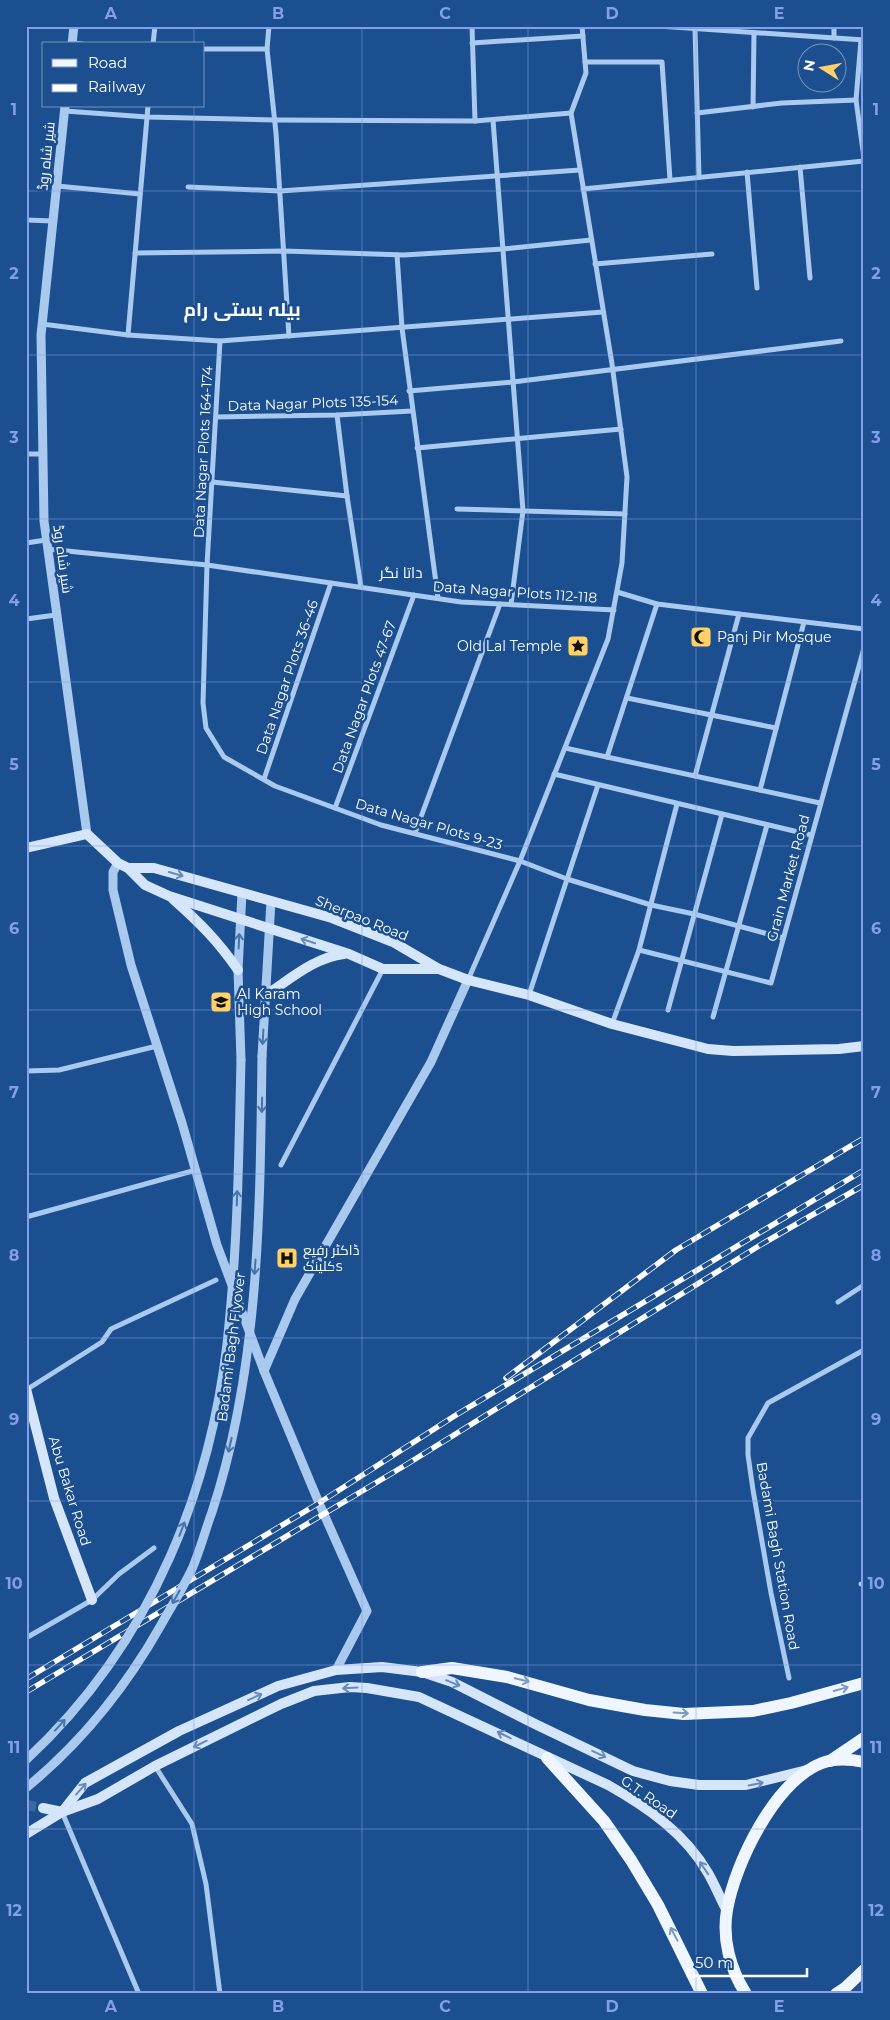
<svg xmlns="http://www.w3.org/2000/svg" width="890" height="2020" font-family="Montserrat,Cairo,sans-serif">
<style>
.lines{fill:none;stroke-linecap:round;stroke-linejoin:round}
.secondary-tunnel{stroke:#3d69a0;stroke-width:10;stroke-dasharray:10 5;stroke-linecap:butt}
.minor{stroke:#a9c9ee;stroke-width:5}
.tertiary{stroke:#a9c9ee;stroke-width:9}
.secondary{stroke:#d6e6fa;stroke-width:10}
.primary{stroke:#f0f6ff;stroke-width:12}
.rail-casing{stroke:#fff;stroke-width:5.5}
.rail{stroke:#1b4f8f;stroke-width:4;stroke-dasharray:11;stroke-linecap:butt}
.tertiary-bridge{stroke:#a9c9ee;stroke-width:9}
.oneway{stroke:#668bba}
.oneway2{stroke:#4674ac}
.oneway3{stroke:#7b9ac1}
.grid{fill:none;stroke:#839eea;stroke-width:1;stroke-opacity:0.55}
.labels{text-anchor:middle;stroke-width:5;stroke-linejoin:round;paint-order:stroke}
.street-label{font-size:14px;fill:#fff;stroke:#1b4f8f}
.poi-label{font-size:14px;fill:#fff;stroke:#1b4f8f;text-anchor:start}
.neighbourhood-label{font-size:15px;fill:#fff;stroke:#1b4f8f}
.district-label{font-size:19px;font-weight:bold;fill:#fff;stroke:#1b4f8f}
.neatline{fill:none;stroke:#839eea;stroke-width:2}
.grid-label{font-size:16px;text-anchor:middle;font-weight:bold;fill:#839eea}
</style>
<rect width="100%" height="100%" fill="#1b4f8f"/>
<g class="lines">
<path class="secondary-tunnel" d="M26 1805 43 1808"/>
<g class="minor">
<path d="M269 26 267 49 276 133 289 336"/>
<path d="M472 26 475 121"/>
<path d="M658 26 864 40"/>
<path d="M695 29 699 177"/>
<path d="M834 38V26"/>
<path d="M861 40 856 100 864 158"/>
<path d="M72 43 82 44"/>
<path d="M472 43 583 36"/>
<path d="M153 44 155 26"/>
<path d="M204 49H267"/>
<path d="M585 62H662L670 180"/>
<path d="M753 107 754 33"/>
<path d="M65 111 147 117 275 120 475 121 571 113"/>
<path d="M697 113 782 103 856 100"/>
<path d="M493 120 523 511 511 604"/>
<path d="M800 167 810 278"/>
<path d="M747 172 757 288"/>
<path d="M57 186 140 194"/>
<path d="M188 187 280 191 580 170"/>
<path d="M583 189 864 161"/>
<path d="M26 220 53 221"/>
<path d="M135 253 284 251 404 255 503 249 591 240"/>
<path d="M397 255 402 328 438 598"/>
<path d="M595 264 712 254"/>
<path d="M42 324 128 335 220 341 603 312"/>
<path d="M128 335 148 106"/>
<path d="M220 341 207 565 203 703 206 728 224 757 275 786 381 825 520 861 567 879 651 905 694 914 783 938"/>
<path d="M409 391 513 382 841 341"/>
<path d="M337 415 347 496 361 587"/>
<path d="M216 417 337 415 412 411"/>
<path d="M417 448 621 429"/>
<path d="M26 454H43"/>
<path d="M212 482 347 496"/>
<path d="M457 509 625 514"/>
<path d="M26 543 46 540"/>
<path d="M47 549 207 565 461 602 614 610"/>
<path d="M617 592 657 604 864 629"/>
<path d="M26 619 56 615"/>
<path d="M627 698 776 728"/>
<path d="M565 748 820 803"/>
<path d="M607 757 657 604"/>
<path d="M554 774 811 835"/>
<path d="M695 776 739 614"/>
<path d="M264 779 331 583"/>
<path d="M760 790 804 622"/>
<path d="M335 808 414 595"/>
<path d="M415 833 500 604"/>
<path d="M639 950 771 983 864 648"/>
<path d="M468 980 520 861 608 639 622 563 627 477 612 364 571 113 586 73 582 26"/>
<path d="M529 995 598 785"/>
<path d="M668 1010 722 814"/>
<path d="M713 1017 767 825"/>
<path d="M612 1024 639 950 677 804"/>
<path d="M26 1071 59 1070 157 1046"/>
<path d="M281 1165 383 969"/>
<path d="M26 1217 196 1170"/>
<path d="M838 1302 864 1285"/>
<path d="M26 1390 102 1342 111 1329 216 1280"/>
<path d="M861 1584 864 1583"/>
<path d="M26 1638 92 1600 119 1574 154 1548"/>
<path d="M789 1678 771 1593 753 1490 748 1455V1438L768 1403 864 1350"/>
<path d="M155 1766 192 1824 206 1884 220 1994"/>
<path d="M62 1812 139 1994"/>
</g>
<g class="tertiary">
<path d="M72 44 74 26"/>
<path d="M65 106 41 335 44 521 87 834"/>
<path d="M118 863 113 872V890L131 965 182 1123 217 1245 264 1371"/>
<path d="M262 1056 271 901"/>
<path d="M241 1060 238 970 242 893"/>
<path d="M336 1670 367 1611 319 1503 264 1371 295 1299 431 1062 468 980"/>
</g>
<g class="secondary">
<path d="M26 848 87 834 118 863 128 868 145 885 169 896 349 954 383 969H438"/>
<path d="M128 868H154L332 918 393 942 439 969 468 980 529 995 612 1024 708 1049 733 1051 839 1049 864 1046"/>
<path d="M173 899C200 923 218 941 238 970"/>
<path d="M266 995C289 980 315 957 344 954"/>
<path d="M26 1389 54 1498 92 1600"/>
<path d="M43 1808 62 1812 85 1783 179 1731 278 1686 336 1670 382 1667 422 1672 452 1682 535 1724 633 1771 670 1781 699 1785H746L807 1770"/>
<path d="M26 1834 62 1812 98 1799 155 1766 281 1704 314 1691 350 1687 367 1688 419 1697 608 1785C647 1807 685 1833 708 1873 715 1885 720 1898 727 1911"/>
</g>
<g class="primary">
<path d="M422 1672 452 1668 507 1677 589 1700 645 1710 684 1714 753 1711 791 1703 864 1683"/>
<path d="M547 1758 604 1821 631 1860 658 1905 702 1994"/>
<path d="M830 1761 864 1738"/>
<path d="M746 1994C730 1969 722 1939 727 1910 735 1863 775 1781 822 1763 835 1758 850 1759 864 1762"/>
<path d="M836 1994 845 1988 864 1970"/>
</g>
<g class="rail-casing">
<g id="rail">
<path d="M506 1378 676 1250 864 1138"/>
<path d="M26 1679 319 1503 456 1415 864 1170"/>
<path d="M26 1692 404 1466 762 1244 864 1185"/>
</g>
</g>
<use href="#rail" class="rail"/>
<g class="tertiary-bridge">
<path d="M26 1760C152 1643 216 1484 230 1314 238 1229 239 1145 241 1060"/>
<path d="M26 1788C81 1743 126 1687 161 1625 171 1607 183 1588 192 1569 200 1551 205 1531 212 1512 260 1367 260 1208 262 1056"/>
</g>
</g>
<defs><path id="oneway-shaft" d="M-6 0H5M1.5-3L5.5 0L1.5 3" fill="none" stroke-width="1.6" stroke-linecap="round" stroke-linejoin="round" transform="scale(1.25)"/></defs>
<g class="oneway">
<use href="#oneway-shaft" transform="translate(176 874) rotate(16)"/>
<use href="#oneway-shaft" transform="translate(308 941) rotate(-162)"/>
<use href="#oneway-shaft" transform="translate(453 1683) rotate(22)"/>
<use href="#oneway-shaft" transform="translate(350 1688) rotate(177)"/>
<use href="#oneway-shaft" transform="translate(255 1697) rotate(-24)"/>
<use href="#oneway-shaft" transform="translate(504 1735) rotate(-154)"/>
<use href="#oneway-shaft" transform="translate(200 1744) rotate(154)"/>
<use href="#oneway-shaft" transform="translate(599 1754) rotate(25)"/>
<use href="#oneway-shaft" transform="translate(756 1784) rotate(-12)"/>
<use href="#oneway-shaft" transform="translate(81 1789) rotate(-49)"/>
<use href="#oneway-shaft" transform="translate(704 1868) rotate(-124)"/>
</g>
<g class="oneway2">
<use href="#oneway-shaft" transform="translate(239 941) rotate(-87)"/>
<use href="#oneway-shaft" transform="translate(263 1037) rotate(93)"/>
<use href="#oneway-shaft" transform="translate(262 1105) rotate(91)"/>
<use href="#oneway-shaft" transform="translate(237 1198) rotate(-88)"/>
<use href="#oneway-shaft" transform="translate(255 1267) rotate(94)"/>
<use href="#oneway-shaft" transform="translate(230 1445) rotate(103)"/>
<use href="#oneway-shaft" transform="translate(182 1529) rotate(-69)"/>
<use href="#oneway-shaft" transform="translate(176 1597) rotate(119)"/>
<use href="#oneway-shaft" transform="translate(60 1725) rotate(-48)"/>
</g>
<g class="oneway3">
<use href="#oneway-shaft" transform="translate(522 1680) rotate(14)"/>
<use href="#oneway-shaft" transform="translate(841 1689) rotate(-15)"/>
<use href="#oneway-shaft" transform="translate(681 1713) rotate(3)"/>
<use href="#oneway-shaft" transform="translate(674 1934) rotate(-118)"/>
</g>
<path class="grid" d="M194 26V44M362 26V1994M528 26V1994M696 26V1994M194 106V1994M26 191H864M26 355H864M26 519H864M26 682H864M26 846H864M26 1010H864M26 1174H864M26 1338H864M26 1501H864M26 1665H864M26 1829H864"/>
<defs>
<g id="mosque-square" transform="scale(1.125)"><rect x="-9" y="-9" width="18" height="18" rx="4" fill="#ffd166" stroke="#1b4f8f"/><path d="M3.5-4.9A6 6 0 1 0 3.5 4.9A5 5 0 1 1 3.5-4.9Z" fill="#111"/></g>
<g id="sight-square" transform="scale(1.125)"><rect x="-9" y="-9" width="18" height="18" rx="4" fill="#ffd166" stroke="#1b4f8f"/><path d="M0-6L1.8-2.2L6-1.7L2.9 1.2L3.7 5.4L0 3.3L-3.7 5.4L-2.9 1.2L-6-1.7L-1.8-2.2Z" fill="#111"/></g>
<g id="school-square" transform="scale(1.125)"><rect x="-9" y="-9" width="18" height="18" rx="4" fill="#ffd166" stroke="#1b4f8f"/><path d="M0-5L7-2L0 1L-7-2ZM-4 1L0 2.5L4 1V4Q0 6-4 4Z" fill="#111"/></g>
<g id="hospital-square" transform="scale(1.125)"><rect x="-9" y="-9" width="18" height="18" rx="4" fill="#ffd166" stroke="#1b4f8f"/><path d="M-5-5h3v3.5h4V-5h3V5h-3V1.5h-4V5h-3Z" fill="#111"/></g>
</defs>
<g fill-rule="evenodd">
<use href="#mosque-square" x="701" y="637"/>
<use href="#sight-square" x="578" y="646"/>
<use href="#school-square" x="221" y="1002"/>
<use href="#hospital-square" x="287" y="1258"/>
</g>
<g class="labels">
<g class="street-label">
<text transform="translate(46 156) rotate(-84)" y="5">شیر شاہ روڈ</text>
<text transform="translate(313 403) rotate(-2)" y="5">Data Nagar Plots 135-154</text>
<text transform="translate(203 452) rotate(-87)" y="5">Data Nagar Plots 164-174</text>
<text transform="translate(63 559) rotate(82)" y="5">شیر شاہ روڈ</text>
<text transform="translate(515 592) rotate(4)" y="5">Data Nagar Plots 112-118</text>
<text transform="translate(287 677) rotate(-71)" y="5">Data Nagar Plots 36-46</text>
<text transform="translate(364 697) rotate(-70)" y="5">Data Nagar Plots 47-67</text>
<text transform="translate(429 824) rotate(16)" y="5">Data Nagar Plots 9-23</text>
<text transform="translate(788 878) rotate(-75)" y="5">Grain Market Road</text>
<text transform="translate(362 918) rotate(22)" y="5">Sherpao Road</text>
<text transform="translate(231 1347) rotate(-83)" y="5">Badami Bagh Flyover</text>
<text transform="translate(70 1491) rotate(73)" y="5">Abu Bakar Road</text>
<text transform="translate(778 1556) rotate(80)" y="5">Badami Bagh Station Road</text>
<text transform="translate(649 1797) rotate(35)" y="5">G.T. Road</text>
</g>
<g class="poi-label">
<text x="717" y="642">Panj Pir Mosque</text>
<text x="562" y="651" text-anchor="end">Old Lal Temple</text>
<text x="237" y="999">Al Karam<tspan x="237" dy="16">High School</tspan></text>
<text x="303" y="1255">ڈاکٹر رفیع<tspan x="303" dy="16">کلینکs</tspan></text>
</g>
<g class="neighbourhood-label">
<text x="401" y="578">داتا نگر</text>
</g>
<g class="district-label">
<text x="242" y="316">بیلہ بستی رام</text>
</g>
</g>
<rect width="890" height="2020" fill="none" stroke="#1b4f8f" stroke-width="55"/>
<rect x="42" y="42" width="162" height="65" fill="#1b4f8f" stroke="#7695bc"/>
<rect x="52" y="59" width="25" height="8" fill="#f0f6ff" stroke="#7695bc"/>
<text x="88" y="68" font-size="15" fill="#ffffff">Road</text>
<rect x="52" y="84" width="25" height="8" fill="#ffffff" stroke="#7695bc"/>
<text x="88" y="92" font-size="15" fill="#ffffff">Railway</text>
<g transform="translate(822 68) rotate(281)"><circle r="24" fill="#1b4f8f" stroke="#7695bc"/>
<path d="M0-4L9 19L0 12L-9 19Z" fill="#ffd166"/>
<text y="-8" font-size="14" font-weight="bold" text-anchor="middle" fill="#ffffff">N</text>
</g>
<path d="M688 1968v8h119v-8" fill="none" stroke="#ffffff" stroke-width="2.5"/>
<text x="695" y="1968" font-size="15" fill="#ffffff" stroke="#1b4f8f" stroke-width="4" paint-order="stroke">50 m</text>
<rect x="28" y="28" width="834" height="1964" class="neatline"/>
<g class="grid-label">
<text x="111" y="19">A</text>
<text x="278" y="19">B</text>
<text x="445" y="19">C</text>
<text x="612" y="19">D</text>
<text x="779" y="19">E</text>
<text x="14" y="115">1</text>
<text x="876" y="115">1</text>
<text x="14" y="279">2</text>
<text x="876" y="279">2</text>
<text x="14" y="443">3</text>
<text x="876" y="443">3</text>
<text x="14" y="606">4</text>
<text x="876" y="606">4</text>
<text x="14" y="770">5</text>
<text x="876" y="770">5</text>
<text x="14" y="934">6</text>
<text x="876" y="934">6</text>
<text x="14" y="1098">7</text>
<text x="876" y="1098">7</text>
<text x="14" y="1261">8</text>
<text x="876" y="1261">8</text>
<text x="14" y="1425">9</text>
<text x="876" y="1425">9</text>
<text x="14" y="1589">10</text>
<text x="876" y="1589">10</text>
<text x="14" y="1753">11</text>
<text x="876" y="1753">11</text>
<text x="14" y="1916">12</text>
<text x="876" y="1916">12</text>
<text x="111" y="2012">A</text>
<text x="278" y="2012">B</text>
<text x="445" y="2012">C</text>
<text x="612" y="2012">D</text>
<text x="779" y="2012">E</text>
</g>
</svg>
